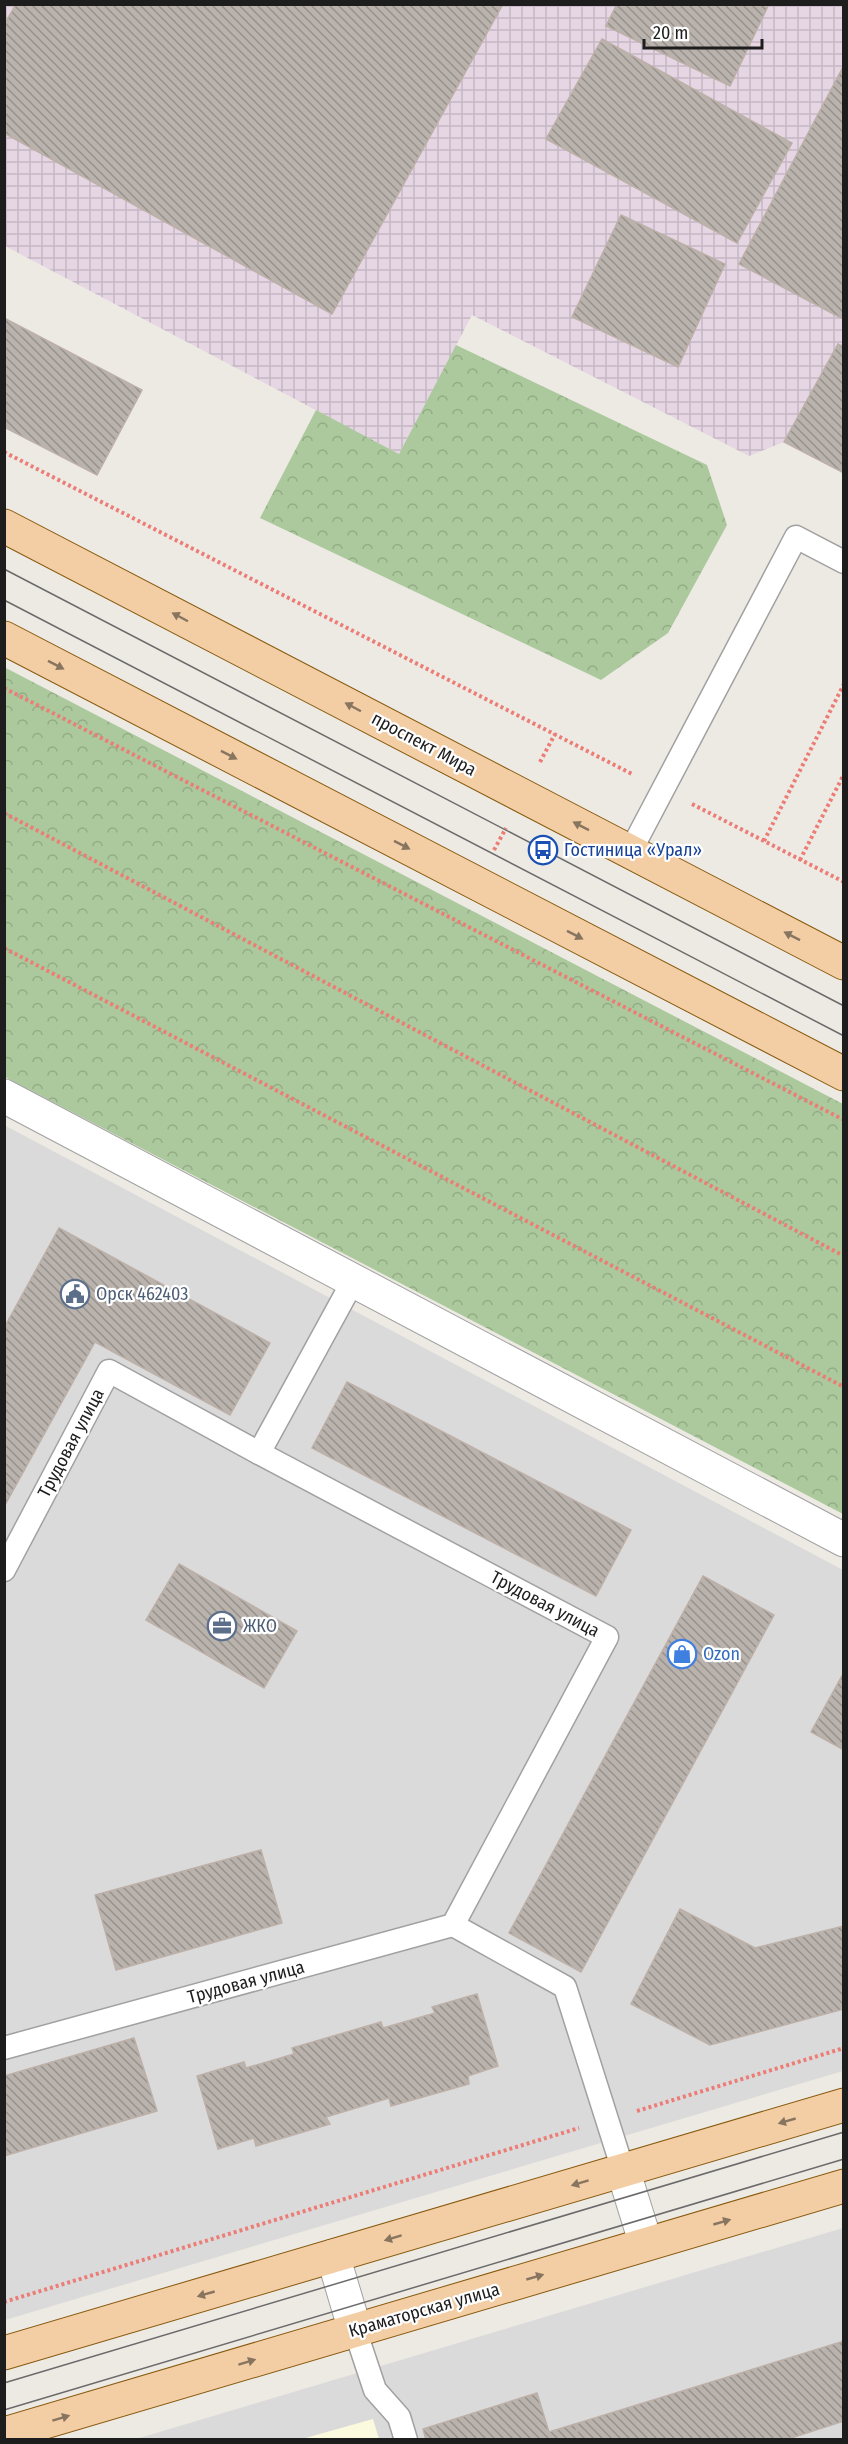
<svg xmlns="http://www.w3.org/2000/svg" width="848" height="2444" font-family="'Fira Sans Condensed',sans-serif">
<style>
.residential{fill:#dbdada}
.industrial{fill:url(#industrial-grid)}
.education{fill:#fcfade}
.forest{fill:url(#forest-crowns)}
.building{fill:url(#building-back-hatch);stroke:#bdb0a8;stroke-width:1.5}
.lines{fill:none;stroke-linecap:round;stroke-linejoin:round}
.lane-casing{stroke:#a1a1a1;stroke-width:25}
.street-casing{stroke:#a1a1a1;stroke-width:35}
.primary-casing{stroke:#885a0e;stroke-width:35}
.path{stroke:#ec7d76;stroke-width:4;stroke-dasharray:3 3;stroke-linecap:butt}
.lane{stroke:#fff;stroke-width:22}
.street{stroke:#fff;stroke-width:33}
.primary{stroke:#f3cda4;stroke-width:33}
.tram{stroke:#6b6b6b;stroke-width:1.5}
.oneway{fill:#887560}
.labels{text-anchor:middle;stroke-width:4.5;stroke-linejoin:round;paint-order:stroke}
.street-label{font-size:18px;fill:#1d1d1d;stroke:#fff}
.transit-label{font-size:18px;fill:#164399;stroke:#fff;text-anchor:start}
.service-label{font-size:18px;fill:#4e5e75;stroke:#fff;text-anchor:start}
.shop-label{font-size:18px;fill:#366cbe;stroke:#fff;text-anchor:start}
</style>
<defs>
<pattern id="industrial-grid" width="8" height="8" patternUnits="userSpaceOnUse" patternTransform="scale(1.5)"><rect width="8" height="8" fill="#e6d6e4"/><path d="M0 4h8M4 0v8" fill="none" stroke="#c5b7c3"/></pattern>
<pattern id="forest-crowns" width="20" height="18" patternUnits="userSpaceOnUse" patternTransform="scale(1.5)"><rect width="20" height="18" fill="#abc99c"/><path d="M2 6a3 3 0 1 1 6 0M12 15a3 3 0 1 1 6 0" fill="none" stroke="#93ac86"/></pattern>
<pattern id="building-back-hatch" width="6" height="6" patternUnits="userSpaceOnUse" patternTransform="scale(1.5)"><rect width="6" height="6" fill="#bab3ad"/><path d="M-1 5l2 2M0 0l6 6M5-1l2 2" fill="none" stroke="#97918c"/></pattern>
</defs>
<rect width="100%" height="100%" fill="#edeae4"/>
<g class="residential">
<path d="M4 1125 843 1570V2071L5 2320Z"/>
<path d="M843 2228V2439H136Z"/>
</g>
<path class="industrial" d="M4 5H843V473L784 442 749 456 472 315 399 454 5 246Z"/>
<path class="education" d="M373 2419 379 2439H302Z"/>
<g class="forest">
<path d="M456 345 707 465 727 525 668 633 601 680 260 518 316 410 399 454Z"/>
<path d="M4 667 843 1104V1514L5 1077Z"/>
</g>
<g class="building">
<path d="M16 4H503L332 314 4 133V25Z"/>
<path d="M617 4H769L730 86 606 26Z"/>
<path d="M602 39 792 143 737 243 546 139Z"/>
<path d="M844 65V314L841 318 739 264Z"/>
<path d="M621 215 725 264 678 367 572 317Z"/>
<path d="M4 318 142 390 97 475 4 427Z"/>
<path d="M838 344 844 347V473L784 442Z"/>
<path d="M59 1228 270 1343 230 1415 95 1342 4 1507V1328Z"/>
<path d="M347 1382 631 1530 596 1596 312 1448Z"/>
<path d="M179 1564 297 1631 264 1688 146 1620Z"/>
<path d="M703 1576 774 1615 581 1972 509 1933Z"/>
<path d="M844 1672V1750L811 1732Z"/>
<path d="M261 1850 282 1923 116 1970 95 1895Z"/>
<path d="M680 1909 755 1948 844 1926V2009L710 2045 631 2004Z"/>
<path d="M477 1994 498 2066 468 2076 469 2084 391 2106 389 2098 326 2117 330 2124 256 2146 254 2138 218 2149 197 2076 244 2062 246 2068 294 2054 292 2048 381 2022 383 2028 435 2013 432 2007Z"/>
<path d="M134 2038 157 2111 4 2156V2076Z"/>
<path d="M844 2341V2421L785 2440H579L575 2424Z"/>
<path d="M537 2393 549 2432 575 2424 579 2440H426L423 2429Z"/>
</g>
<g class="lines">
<g class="lane-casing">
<g id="lane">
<path d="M630 852 796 537 844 562"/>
<path d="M259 1453 353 1281"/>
<path d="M4 1570 109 1371 259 1453 607 1637 453 1925 4 2048"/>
<path d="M453 1925 565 1987 623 2170"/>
<path d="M355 2330 375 2390 399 2417 406 2440"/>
</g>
</g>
<g class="street-casing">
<g id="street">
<path d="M4 1096 844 1540"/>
<path d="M623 2170 646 2244"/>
<path d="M333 2256 355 2330"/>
</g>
</g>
<g class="primary-casing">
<g id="primary">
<path d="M4 526 844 963"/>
<path d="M4 638 844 1074"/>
<path d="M4 2353 844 2105"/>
<path d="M4 2434 844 2186"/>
</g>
</g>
<g class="path">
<path d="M4 452 634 775"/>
<path d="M4 688 844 1120"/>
<path d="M540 762 555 734"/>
<path d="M692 804 844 882"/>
<path d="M4 813 844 1256"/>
<path d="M764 841 844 684"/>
<path d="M494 850 506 828"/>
<path d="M800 860 844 774"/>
<path d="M4 948 844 1387"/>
<path d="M637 2111 844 2048"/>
<path d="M4 2302 579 2128"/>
</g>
<use href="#lane" class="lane"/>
<use href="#street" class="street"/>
<use href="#primary" class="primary"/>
<g class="tram">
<path d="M4 569 844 1006"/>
<path d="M4 600 844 1036"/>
<path d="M4 2383 844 2132"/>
<path d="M4 2410 844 2159"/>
</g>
</g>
<defs><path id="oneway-solid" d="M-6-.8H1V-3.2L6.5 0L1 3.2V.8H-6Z" transform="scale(1.5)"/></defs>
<g class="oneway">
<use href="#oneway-solid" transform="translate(180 617) rotate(-152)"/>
<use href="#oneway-solid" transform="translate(56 665) rotate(27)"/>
<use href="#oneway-solid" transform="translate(353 707) rotate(-152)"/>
<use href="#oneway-solid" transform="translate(229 755) rotate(27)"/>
<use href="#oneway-solid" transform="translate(581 826) rotate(-153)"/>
<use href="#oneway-solid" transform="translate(402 845) rotate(27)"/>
<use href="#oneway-solid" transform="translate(575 935) rotate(27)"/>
<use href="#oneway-solid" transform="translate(792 936) rotate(-153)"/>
<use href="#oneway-solid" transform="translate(787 2121) rotate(164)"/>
<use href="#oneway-solid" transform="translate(580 2183) rotate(163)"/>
<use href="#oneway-solid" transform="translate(722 2222) rotate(-16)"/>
<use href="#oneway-solid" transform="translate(393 2238) rotate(163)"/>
<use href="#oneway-solid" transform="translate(535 2277) rotate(-16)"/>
<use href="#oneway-solid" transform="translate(206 2294) rotate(164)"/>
<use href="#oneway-solid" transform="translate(247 2362) rotate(-17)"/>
<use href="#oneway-solid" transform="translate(61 2418) rotate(-17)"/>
</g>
<defs>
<g id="bus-ring" transform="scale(1.5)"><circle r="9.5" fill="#fff" stroke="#1a4fb4" stroke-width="1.5"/><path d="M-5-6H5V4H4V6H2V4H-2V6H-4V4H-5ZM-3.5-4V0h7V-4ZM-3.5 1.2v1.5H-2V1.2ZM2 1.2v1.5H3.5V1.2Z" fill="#1a4fb4"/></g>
<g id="civic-ring" transform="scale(1.5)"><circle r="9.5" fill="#fff" stroke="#5c6f8a" stroke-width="1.5"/><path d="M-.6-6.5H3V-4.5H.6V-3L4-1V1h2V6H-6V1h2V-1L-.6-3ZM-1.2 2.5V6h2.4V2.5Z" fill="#5c6f8a"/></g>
<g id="office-ring" transform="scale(1.5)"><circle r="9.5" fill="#fff" stroke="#5c6f8a" stroke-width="1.5"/><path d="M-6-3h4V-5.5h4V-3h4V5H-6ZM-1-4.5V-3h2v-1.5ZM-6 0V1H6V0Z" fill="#5c6f8a"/></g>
<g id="shop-ring" transform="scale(1.5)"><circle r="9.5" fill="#fff" stroke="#3f7fe0" stroke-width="1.5"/><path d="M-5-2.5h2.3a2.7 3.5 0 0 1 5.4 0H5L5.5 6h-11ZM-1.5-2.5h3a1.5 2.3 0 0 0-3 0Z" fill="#3f7fe0"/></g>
</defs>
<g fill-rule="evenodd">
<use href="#bus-ring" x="543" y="850"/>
<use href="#civic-ring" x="75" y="1294"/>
<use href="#office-ring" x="222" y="1626"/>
<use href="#shop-ring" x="682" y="1654"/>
</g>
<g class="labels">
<g class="street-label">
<text transform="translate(424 744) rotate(28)" y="6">проспект Мира</text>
<text transform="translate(71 1443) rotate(-62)" y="6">Трудовая улица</text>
<text transform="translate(545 1604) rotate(28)" y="6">Трудовая улица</text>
<text transform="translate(246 1982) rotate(-15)" y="6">Трудовая улица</text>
<text transform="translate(424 2310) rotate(-16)" y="6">Краматорская улица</text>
</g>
<g class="transit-label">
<text x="564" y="856">Гостиница «Урал»</text>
</g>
<g class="service-label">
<text x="96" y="1300">Орск 462403</text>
<text x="243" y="1632">ЖКО</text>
</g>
<g class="shop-label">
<text x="703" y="1660">Ozon</text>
</g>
</g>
<rect width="848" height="2444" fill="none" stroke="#1d1d1d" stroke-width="12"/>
<path d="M644 39v9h118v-9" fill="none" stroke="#1d1d1d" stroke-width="3"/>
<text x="653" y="39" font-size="18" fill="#1d1d1d" stroke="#ffffff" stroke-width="4.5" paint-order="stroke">20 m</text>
</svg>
